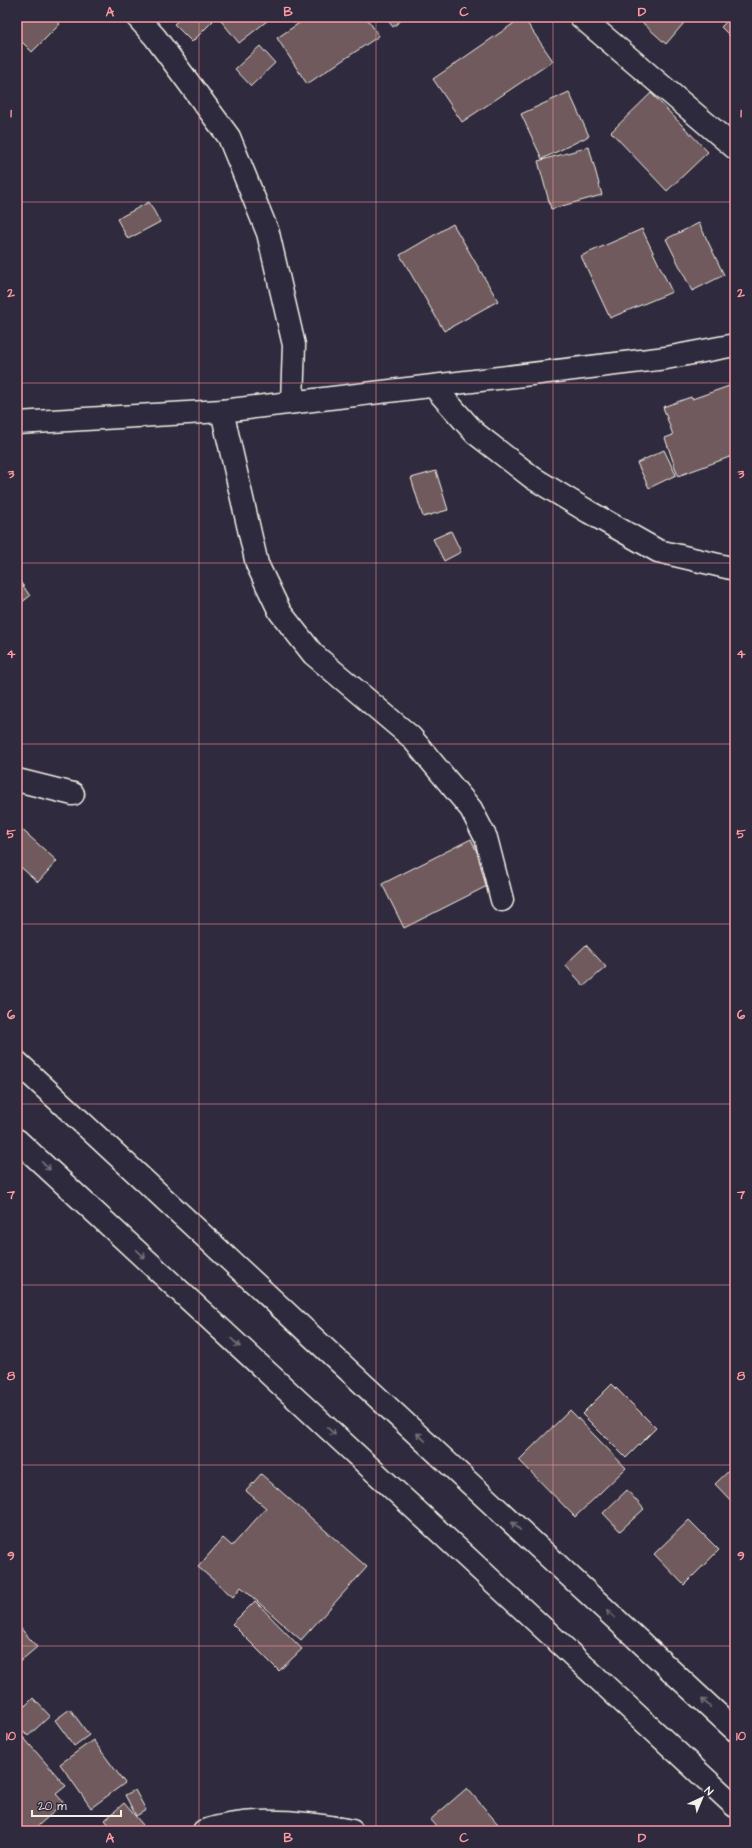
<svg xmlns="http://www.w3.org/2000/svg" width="752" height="1848" font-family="'Architects Daughter',sans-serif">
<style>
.building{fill:#6f5a5d;stroke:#f4f1e8}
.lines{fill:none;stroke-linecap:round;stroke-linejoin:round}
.minor-casing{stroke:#f4f1e8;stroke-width:25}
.trunk-casing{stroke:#f4f1e8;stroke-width:25}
.minor{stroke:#2f2a3d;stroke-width:22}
.trunk{stroke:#2f2a3d;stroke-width:22}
.oneway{stroke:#747079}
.grid{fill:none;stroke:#ff9aa2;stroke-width:1;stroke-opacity:0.55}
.neatline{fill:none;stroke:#ff9aa2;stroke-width:1.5}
.grid-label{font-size:13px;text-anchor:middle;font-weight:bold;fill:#ff9aa2}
</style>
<rect width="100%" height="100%" fill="#2f2a3d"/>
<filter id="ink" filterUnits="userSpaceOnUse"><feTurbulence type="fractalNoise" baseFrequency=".025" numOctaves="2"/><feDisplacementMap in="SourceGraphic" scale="8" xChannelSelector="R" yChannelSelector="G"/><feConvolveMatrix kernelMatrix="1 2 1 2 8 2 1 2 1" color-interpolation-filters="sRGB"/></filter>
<g filter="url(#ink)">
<g class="building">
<path d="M17 17H53L60 24 32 52 17 37Z"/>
<path d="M182 17H209L213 21 192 42 174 24Z"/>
<path d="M218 17H272L239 43Z"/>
<path d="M308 17H366L379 36 307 84 277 38Z"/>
<path d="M385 17H405L393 27Z"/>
<path d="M523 17 553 61 462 122 433 79Z"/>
<path d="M636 17H689L666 44Z"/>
<path d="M731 17H735V41L721 27Z"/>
<path d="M260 46 275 63 251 86 235 69Z"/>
<path d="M569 92 589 136 542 159 521 114Z"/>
<path d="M651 93 708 152 667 191 611 132Z"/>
<path d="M589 147 602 195 551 209 538 161Z"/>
<path d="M149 202 160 222 128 239 117 219Z"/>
<path d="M699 223 724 275 692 291 666 239Z"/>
<path d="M453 224 498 301 444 331 400 255Z"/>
<path d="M642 229 672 292 610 318 581 256Z"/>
<path d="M735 384V455L678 476 665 438 673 435 663 407 691 397 692 399Z"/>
<path d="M664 450 676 475 649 488 637 463Z"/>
<path d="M436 471 448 510 423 517 411 478Z"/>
<path d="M451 531 461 552 444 561 433 539Z"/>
<path d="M17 577 30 596 17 606Z"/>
<path d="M17 825 57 861 38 882 17 864Z"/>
<path d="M471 839 480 859 479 860 491 884 404 928 382 884Z"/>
<path d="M586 945 606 967 584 986 565 965Z"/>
<path d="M612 1384 656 1428 626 1458 582 1414Z"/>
<path d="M570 1410 626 1468 575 1517 519 1460Z"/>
<path d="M735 1465V1505L715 1484Z"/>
<path d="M261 1474 367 1567 301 1640 241 1587 233 1597 198 1567 223 1538 232 1546 266 1508 246 1491Z"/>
<path d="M627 1490 644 1509 620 1531 603 1513Z"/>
<path d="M689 1520 719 1550 684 1585 654 1554Z"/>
<path d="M255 1601 302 1649 279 1671 232 1624Z"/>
<path d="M17 1624 37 1647 17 1664Z"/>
<path d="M33 1698 50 1716 28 1736 17 1724V1714Z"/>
<path d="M70 1709 89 1735 74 1746 55 1720Z"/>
<path d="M23 1737 66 1786 56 1794 64 1803 32 1831H17V1742Z"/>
<path d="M93 1740 125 1783 91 1808 60 1764Z"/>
<path d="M467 1788 504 1831H440L430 1820Z"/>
<path d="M135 1790 146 1810 136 1816 125 1795Z"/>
<path d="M124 1803 143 1825 137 1831H114L105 1820Z"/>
</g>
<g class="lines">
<g class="minor-casing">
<g id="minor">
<path d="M137 17 155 37 229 137 268 233 294 345 292 402"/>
<path d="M581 17 735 148"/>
<path d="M434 387 475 433 533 478 589 512 658 551 735 569"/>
<path d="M222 411 257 564 280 612 313 654 411 737 471 809 486 838 502 900"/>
<path d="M17 423 222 411 666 358 735 345"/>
<path d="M17 780 73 794"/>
<path d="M204 1831C251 1816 304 1821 352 1831"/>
</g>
</g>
<g class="trunk-casing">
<g id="trunk">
<path d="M17 1062 735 1730"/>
<path d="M17 1140 735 1806"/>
</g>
</g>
<use href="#minor" class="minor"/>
<use href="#trunk" class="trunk"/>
</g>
<defs><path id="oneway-shaft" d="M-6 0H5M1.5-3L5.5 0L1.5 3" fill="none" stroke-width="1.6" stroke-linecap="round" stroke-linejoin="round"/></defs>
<g class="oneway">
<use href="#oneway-shaft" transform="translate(46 1166) rotate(43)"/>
<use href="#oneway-shaft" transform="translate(141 1254) rotate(43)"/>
<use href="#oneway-shaft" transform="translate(236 1343) rotate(43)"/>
<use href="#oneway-shaft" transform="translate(331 1431) rotate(43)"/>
<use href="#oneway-shaft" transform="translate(421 1437) rotate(-137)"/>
<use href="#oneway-shaft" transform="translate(516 1526) rotate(-137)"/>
<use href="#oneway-shaft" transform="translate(611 1614) rotate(-137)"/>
<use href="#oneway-shaft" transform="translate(706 1703) rotate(-137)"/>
</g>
</g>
<path class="grid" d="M199 17V1831M376 17V1831M553 17V1831M17 202H735M17 383H735M17 563H735M17 744H735M17 924H735M17 1104H735M17 1285H735M17 1465H735M17 1646H735"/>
<rect width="752" height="1848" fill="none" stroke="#2f2a3d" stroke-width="44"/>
<g transform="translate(702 1798) rotate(44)" stroke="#2f2a3d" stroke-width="3" paint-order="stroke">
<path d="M0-3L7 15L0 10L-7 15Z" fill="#f4f1e8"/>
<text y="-6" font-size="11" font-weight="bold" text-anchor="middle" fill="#f4f1e8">N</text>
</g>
<path d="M32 1810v6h89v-6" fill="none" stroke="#f4f1e8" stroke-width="2"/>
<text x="38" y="1810" font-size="12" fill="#f4f1e8" stroke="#2f2a3d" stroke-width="3" paint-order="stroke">20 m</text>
<rect x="22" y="22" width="708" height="1804" class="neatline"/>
<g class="grid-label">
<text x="110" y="16">A</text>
<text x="288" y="16">B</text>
<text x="464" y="16">C</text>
<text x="642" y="16">D</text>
<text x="11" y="117">1</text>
<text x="741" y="117">1</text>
<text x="11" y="297">2</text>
<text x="741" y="297">2</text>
<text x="11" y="478">3</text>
<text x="741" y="478">3</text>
<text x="11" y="658">4</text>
<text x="741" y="658">4</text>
<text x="11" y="838">5</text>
<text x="741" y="838">5</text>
<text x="11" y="1019">6</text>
<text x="741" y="1019">6</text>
<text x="11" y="1199">7</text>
<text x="741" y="1199">7</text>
<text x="11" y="1380">8</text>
<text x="741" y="1380">8</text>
<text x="11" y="1560">9</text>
<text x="741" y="1560">9</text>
<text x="11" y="1740">10</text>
<text x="741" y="1740">10</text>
<text x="110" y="1842">A</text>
<text x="288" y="1842">B</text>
<text x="464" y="1842">C</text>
<text x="642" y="1842">D</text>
</g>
</svg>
